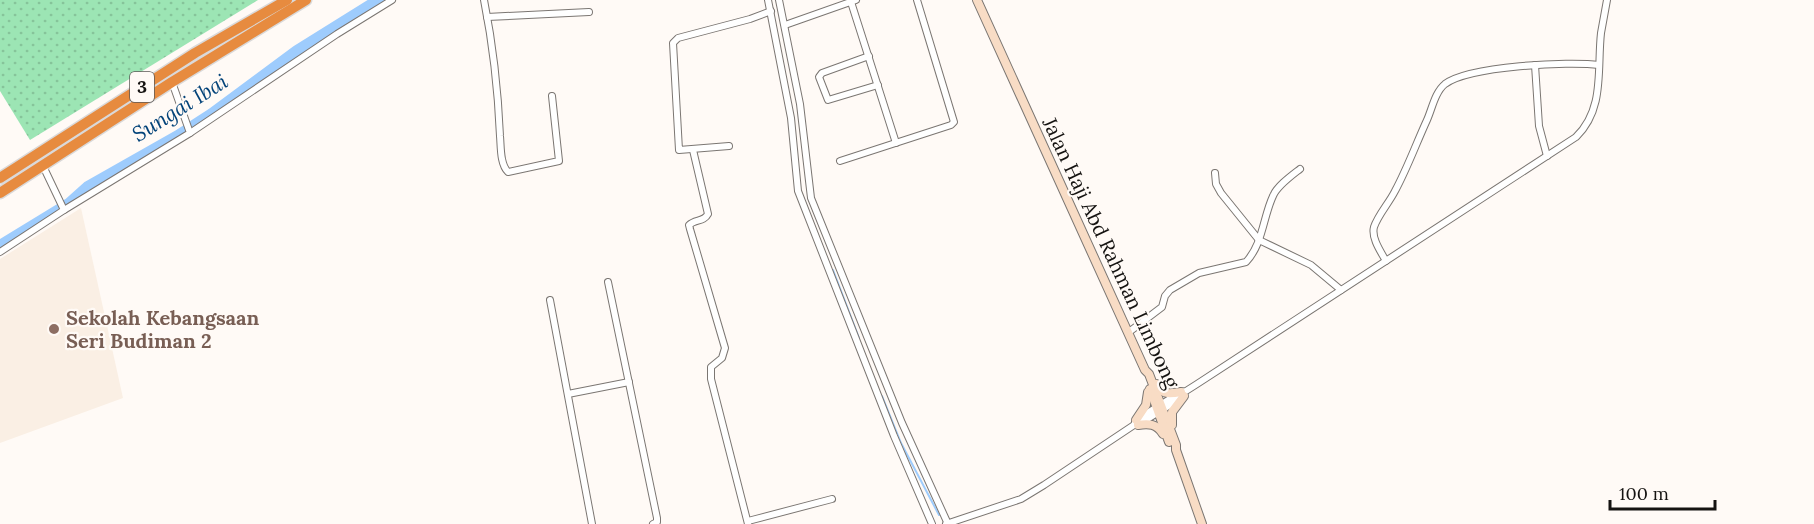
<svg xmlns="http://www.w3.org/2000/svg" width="1814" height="524" font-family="Lora,serif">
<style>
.built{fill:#faefe4}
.green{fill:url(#green-dots)}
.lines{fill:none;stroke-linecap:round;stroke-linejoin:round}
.stream{stroke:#9eccfd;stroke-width:2}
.river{stroke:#9eccfd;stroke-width:12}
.street-casing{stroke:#7b7672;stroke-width:8}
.secondary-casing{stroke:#7b7672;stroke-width:10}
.highway-casing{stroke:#dad9d9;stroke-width:13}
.street{stroke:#fff;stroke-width:6}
.secondary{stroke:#f8dcc5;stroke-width:8}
.highway{stroke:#e78b3f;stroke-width:10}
.education-dot{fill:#8d6e63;stroke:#fffaf6;stroke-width:2}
.labels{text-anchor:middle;stroke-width:4.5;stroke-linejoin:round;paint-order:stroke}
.shield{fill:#fffaf6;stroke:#5b5856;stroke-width:1.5}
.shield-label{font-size:18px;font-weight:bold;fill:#151311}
.street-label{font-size:20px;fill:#151311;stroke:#fffaf6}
.education-label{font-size:20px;font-weight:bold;fill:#785e54;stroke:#fffaf6;text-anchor:start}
.water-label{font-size:21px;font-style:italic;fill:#034379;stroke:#fffaf6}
</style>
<defs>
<pattern id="green-dots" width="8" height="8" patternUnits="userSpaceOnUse" patternTransform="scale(1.5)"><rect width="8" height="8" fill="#9ce5b4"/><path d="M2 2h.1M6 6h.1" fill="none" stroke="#86c49a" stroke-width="1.8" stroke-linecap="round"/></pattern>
</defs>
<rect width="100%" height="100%" fill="#fffaf6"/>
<path class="built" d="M81 208 123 398 0 443V259Z"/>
<path class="green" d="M0 0H258L30 140 0 91Z"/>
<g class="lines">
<g class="stream">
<path d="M833 270 859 338"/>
<path d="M882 396 901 443 939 515"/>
</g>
<path class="river" d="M0 246 69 204 88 187 178 136 212 114 297 51 379 0"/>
<g class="street-casing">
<g id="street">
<path d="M484 0C493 45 498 90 500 136 501 147 500 164 508 172L559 161 552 96"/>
<path d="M768 0 791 118 798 191 894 436 932 524"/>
<path d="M779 0 800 104 811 198 902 423 948 524"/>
<path d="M851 2 896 143"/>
<path d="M487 17 589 12"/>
<path d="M785 25 856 0"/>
<path d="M869 56 822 73 819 77 828 100 878 85"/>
<path d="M1535 65 1539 126 1547 156"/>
<path d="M190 133 337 34 392 0"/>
<path d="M729 146 679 150 673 43 678 38 750 19 771 11"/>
<path d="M693 150 708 214C704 222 695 219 689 225L690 229 725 348 722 358 711 367V379L748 524"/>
<path d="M840 161 951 125 954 122 917 0"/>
<path d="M1215 173 1216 184 1221 193 1259 240 1311 265 1341 290"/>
<path d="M64 210 190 133 172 82"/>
<path d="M0 252 64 210 43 166"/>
<path d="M1386 261C1381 252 1371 238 1374 227 1378 215 1389 203 1395 191 1407 169 1416 144 1427 120 1432 109 1435 92 1445 84 1469 66 1569 61 1599 65"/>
<path d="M608 282 657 518V522L653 524"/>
<path d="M550 300 592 524"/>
<path d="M1129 332 1162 307 1165 296 1170 290 1199 273 1246 262C1263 244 1263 217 1273 196 1277 186 1291 176 1300 169"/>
<path d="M568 394 629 382"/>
<path d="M1141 423 1178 400"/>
<path d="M748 521 832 499"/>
<path d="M946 524 1021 499 1044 485 1134 425 1136 420 1181 392 1186 391 1197 384 1576 137C1605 109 1597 69 1601 33 1603 22 1605 11 1607 0"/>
</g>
</g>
<g class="secondary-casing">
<g id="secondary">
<path d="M977 0 1145 370 1149 374 1176 445V450L1202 524"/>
<path d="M1156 384C1163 395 1169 394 1181 392"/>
<path d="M1150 389 1169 442"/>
<path d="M1136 420 1146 405 1148 392"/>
<path d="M1138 425C1149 423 1157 424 1163 434"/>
<path d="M1172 425V412L1184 396"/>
</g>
</g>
<g class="highway-casing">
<g id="highway">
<path d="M0 178 195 53 287 0"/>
<path d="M0 193 172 82 306 0"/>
</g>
</g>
<use href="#street" class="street"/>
<use href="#secondary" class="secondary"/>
<use href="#highway" class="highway"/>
</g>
<circle class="education-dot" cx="54" cy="329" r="6"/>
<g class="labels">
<rect class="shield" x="130" y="72" width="24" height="30" rx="4.5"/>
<g class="shield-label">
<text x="142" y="93">3</text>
</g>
<g class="street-label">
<text transform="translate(1111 253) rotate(65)" y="7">Jalan Haji Abd Rahman Limbong</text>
</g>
<g class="education-label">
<text x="66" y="325">Sekolah Kebangsaan<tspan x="66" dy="23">Seri Budiman 2</tspan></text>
</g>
<g class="water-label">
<text transform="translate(180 108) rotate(-32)" y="7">Sungai Ibai</text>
</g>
</g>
<path d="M1610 500v9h105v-9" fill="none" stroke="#151311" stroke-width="3"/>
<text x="1619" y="500" font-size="18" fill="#151311" stroke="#fffaf6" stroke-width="4.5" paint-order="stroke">100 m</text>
</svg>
